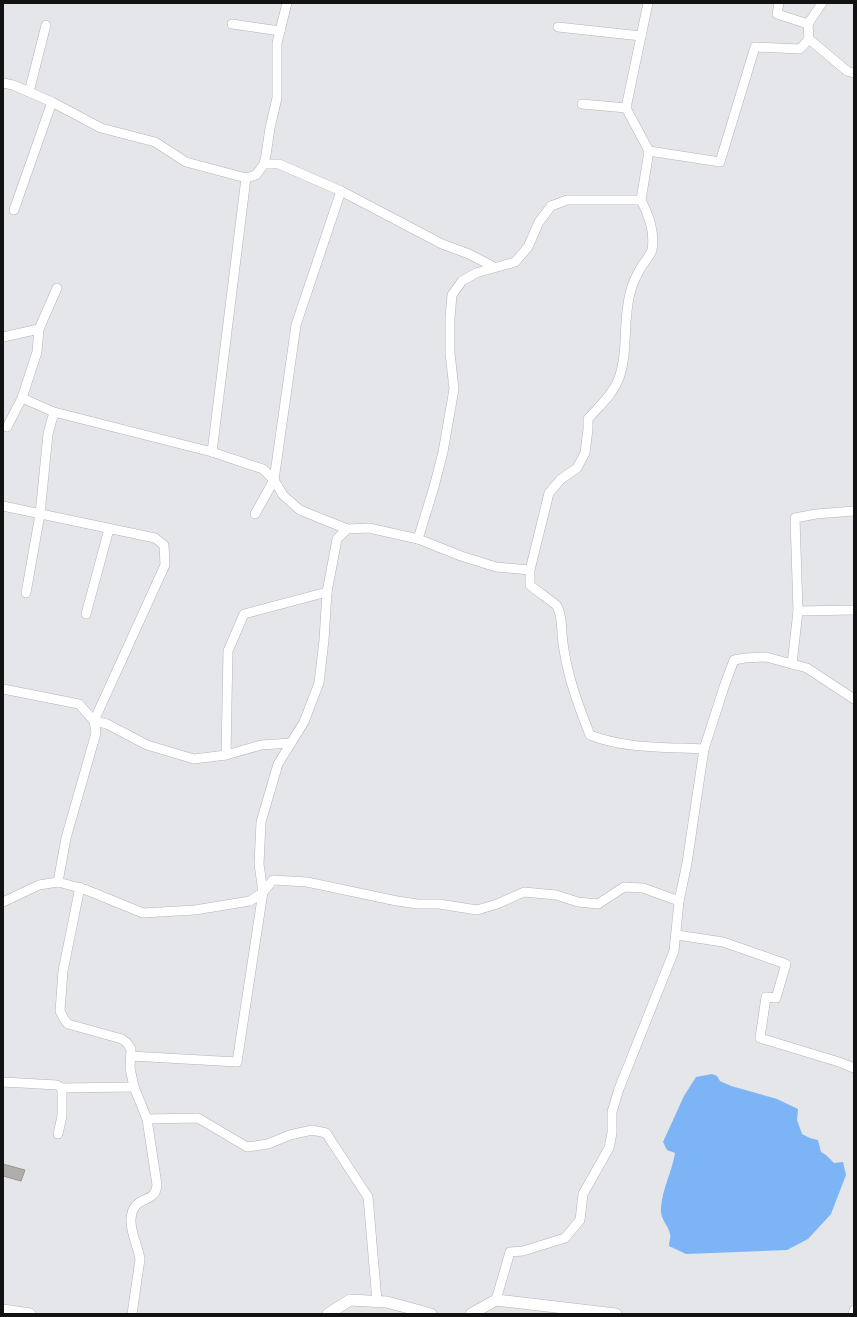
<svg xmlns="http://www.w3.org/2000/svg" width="857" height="1317" font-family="'Archivo Narrow',sans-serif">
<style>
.water{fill:#7cb4f5}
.building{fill:#b0aeab;stroke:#979592}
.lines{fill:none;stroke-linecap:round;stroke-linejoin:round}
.minor-casing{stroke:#b3b4b8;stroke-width:10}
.tertiary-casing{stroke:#b3b4b8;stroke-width:12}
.minor{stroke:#fff;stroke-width:9}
.tertiary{stroke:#fff;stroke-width:11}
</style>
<rect width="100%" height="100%" fill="#e5e6e9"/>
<path class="water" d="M712 1074 717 1076 720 1081 731 1086 777 1099 798 1109 797 1120 802 1134 810 1138 818 1140 821 1152 826 1155 834 1163 843 1162 846 1175 831 1214 808 1239 787 1250 686 1254 669 1246C669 1243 671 1237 670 1234 668 1224 660 1220 661 1208 662 1189 672 1172 675 1153L667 1150 663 1142 684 1096 696 1077Z"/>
<path class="building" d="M3 1164 25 1170 21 1181 3 1176Z"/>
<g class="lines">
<g class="minor-casing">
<g id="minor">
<path d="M648 3 626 108 649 151"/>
<path d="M779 3 777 14 808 24"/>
<path d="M232 24 280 31"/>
<path d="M558 27 641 36"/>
<path d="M809 39 808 24 822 3"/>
<path d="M3 83 13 85 52 102 101 128 155 142 186 162 246 178 256 175 264 164 266 155 270 128 277 98V43L287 3"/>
<path d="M29 92 46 25"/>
<path d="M582 104 626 108"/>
<path d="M264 164H279L341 191 442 244 469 254 494 267"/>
<path d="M641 200 649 151 720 162 755 47 800 49 809 39 847 71 854 73"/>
<path d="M14 210 52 102"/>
<path d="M3 337 39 329"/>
<path d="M22 398 54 412 212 452 263 469 274 480 283 495 300 510 347 529"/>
<path d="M7 427 22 398 37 352 39 329 57 288"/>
<path d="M212 452 246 178"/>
<path d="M3 506 155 538 164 545 165 565 94 721 107 724 147 745 194 759 226 755"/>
<path d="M255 514 274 480 296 325 341 191"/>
<path d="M530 570 496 567 461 556 418 539 434 487 443 452 454 389 450 353V318L452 295 462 281 476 273 515 262 528 247 539 222 551 206 567 200H641C649 216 655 232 652 250 650 257 642 264 639 271 636 277 632 284 631 290 622 319 629 350 619 378 613 395 599 406 588 419V429L585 453 577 468 561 479 549 493 530 570V585C535 590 555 603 557 606 563 617 561 631 563 643 567 675 578 705 590 735 625 749 667 747 704 749L725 684 734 660 745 658 766 657 807 668 854 699"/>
<path d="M26 593 40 514 48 434 54 412"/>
<path d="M798 611 854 610"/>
<path d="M86 614 109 529"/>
<path d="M792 664 798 611 795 518 816 514 854 511"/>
<path d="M3 689 79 704 94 721 96 733 66 838 58 882 39 885 3 902"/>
<path d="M291 743 261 745 226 755 228 651 244 614 327 592"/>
<path d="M58 882 84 889 143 913 195 910 250 901 263 892 259 864 261 822 278 764 304 722 319 683 324 640 327 592 337 539 347 529 369 528 418 539"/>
<path d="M80 887 63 971 60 1011 64 1019 68 1024 122 1039 127 1043 131 1049 130 1068 134 1087 147 1119 198 1118 247 1147 268 1144 290 1135 312 1130 326 1133 368 1197 377 1301"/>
<path d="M679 901 687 863 704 749"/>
<path d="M677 935 723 942 786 964 776 998 766 997 760 1038 839 1062 854 1068"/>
<path d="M131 1056 237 1062 263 892 273 880 307 882 397 901 418 904H439L477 910 497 904 524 892 556 895 578 902 598 904 624 887 643 888 679 901 674 951 619 1089 612 1112V1133L609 1148 583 1194 580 1220 565 1238 523 1251 510 1252 496 1300"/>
<path d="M3 1082 57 1085 62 1088 134 1087"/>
<path d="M58 1134 62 1116V1088"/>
<path d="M132 1314 140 1259C138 1246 130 1232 131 1219 133 1193 155 1206 157 1185L147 1119"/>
<path d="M853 1314 854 1310"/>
</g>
</g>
<g class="tertiary-casing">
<g id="tertiary">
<path d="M3 1310 30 1314"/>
<path d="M328 1314 350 1300 387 1302 431 1314"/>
<path d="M471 1314 496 1300 616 1314"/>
</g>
</g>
<use href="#minor" class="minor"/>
<use href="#tertiary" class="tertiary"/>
</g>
<rect width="857" height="1317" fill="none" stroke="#121213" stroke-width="8"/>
</svg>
